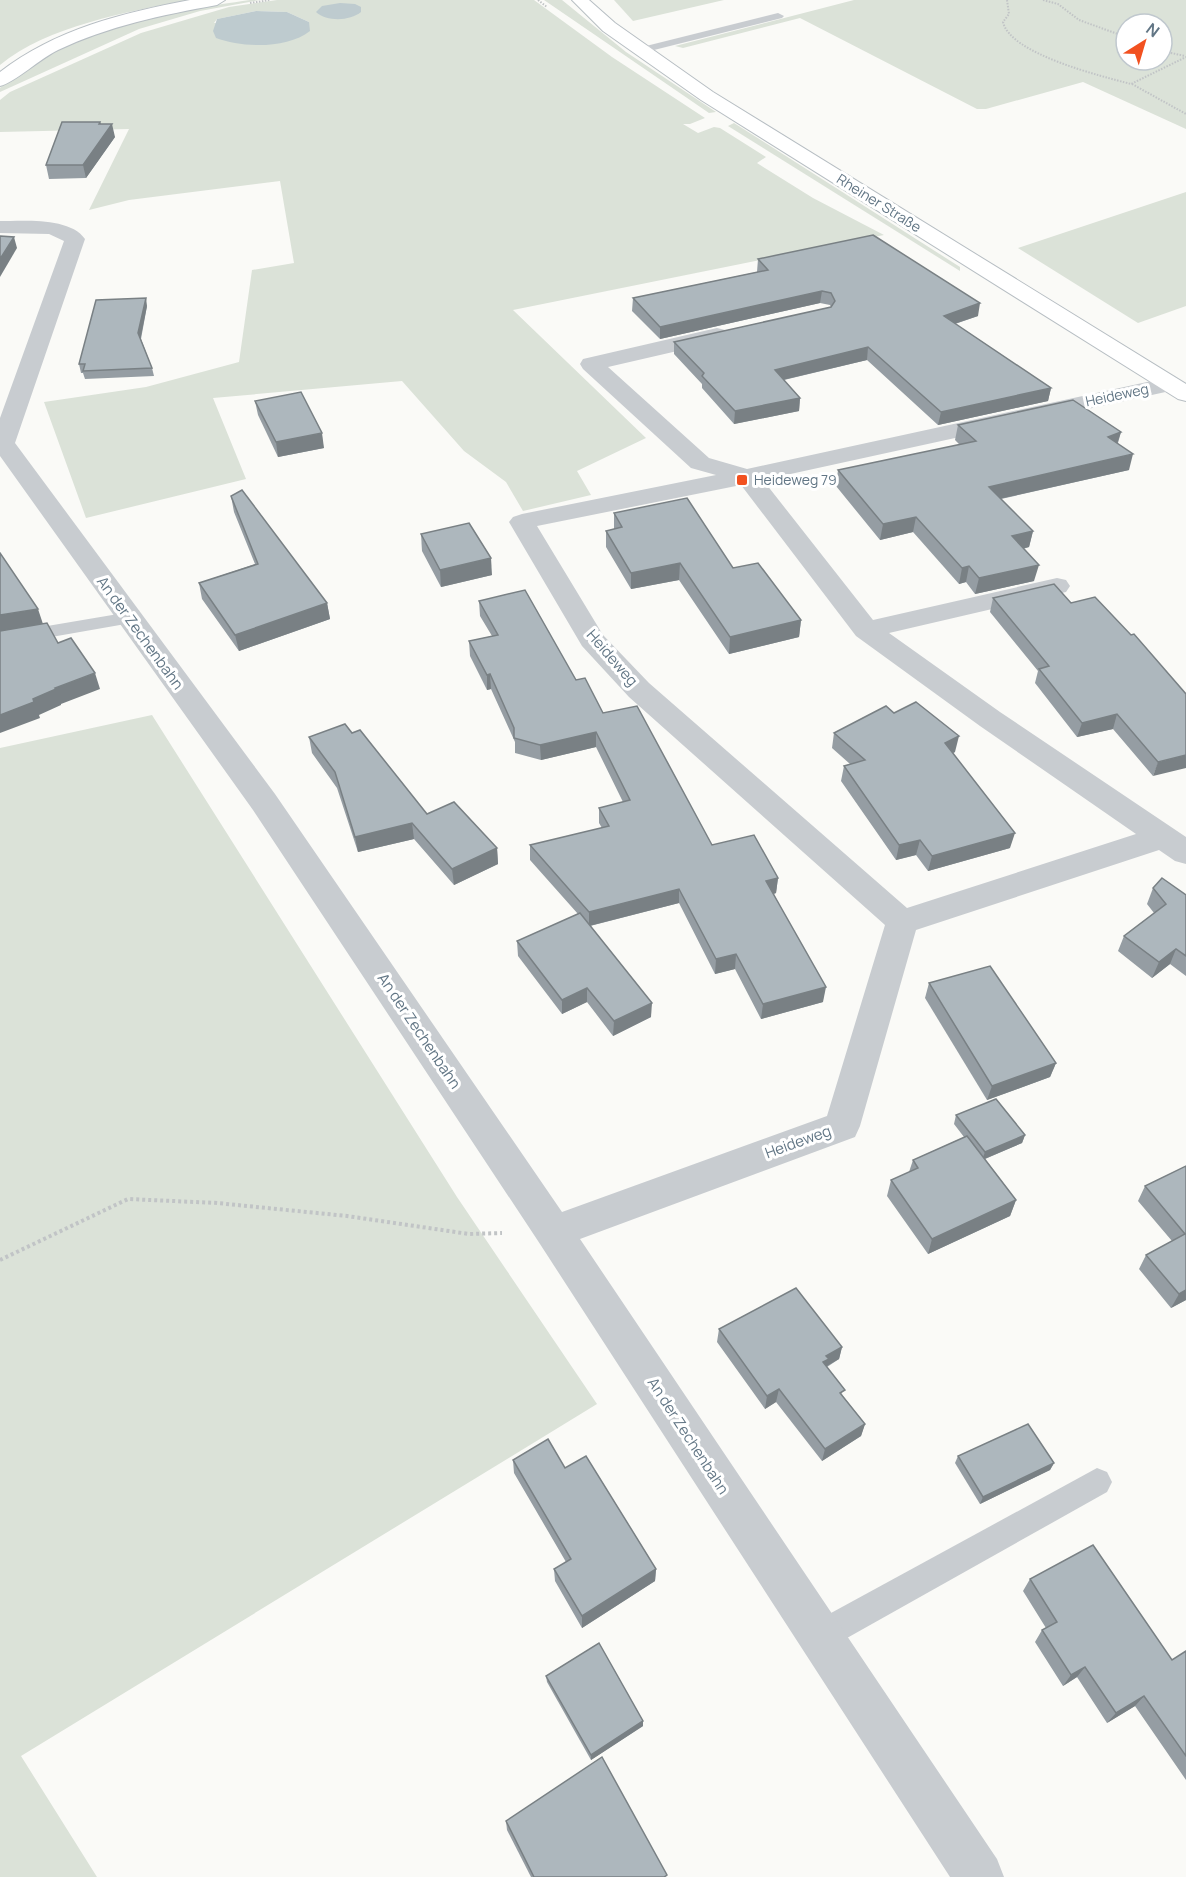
<svg xmlns="http://www.w3.org/2000/svg" width="1186" height="1877" font-family="Manrope,sans-serif">
<style>
.green{fill:#dbe2d8;fill-rule:evenodd}
.water{fill:#becbcf}
.lines{fill:none;stroke-linecap:round;stroke-linejoin:round}
.secondary-casing{stroke:#b7bec3;stroke-width:2}
.path-far1{stroke:#c1c4c6;stroke-width:2;stroke-dasharray:1.5 1.5;stroke-linecap:butt}
.path{stroke:#c1c4c6;stroke-width:4;stroke-dasharray:3 3;stroke-linecap:butt}
.service{fill:#c8ccd0;fill-rule:evenodd}
.minor{fill:#c8ccd0;fill-rule:evenodd}
.secondary{fill:#fff;fill-rule:evenodd}
.wall{fill:#959da3}
.shaded-wall{fill:#798084}
.building{fill:#adb7bd;stroke:#798084;stroke-width:1.5}
.poi-dot{fill:#f25120;stroke:#fff;stroke-width:2}
.labels{text-anchor:middle;stroke-width:6;stroke-linejoin:round;paint-order:stroke}
.far-street-label{font-size:14px;fill:#627685;stroke:#fff}
.far-poi-label{font-size:14px;fill:#627685;stroke:#fff;text-anchor:start}
.street-label{font-size:15px;fill:#627685;stroke:#fff}
</style>
<rect width="100%" height="100%" fill="#fafaf7"/>
<g class="green">
<path d="M0 0H187C128 12 47 26 0 65Z"/>
<path d="M250 0H260L200 11 139 29 0 92V88C55 31 173 11 250 0Z"/>
<path d="M277 0H534L612 57 705 118 690 124H683L698 133 714 127 720 128 766 157 757 163 813 198 884 235 513 310 646 438 577 471 591 495 523 511 506 482 464 451 402 381 213 398 246 479 86 518 44 402 146 387 239 362 252 270 294 263 280 181 129 200 89 210 129 129 0 132V100L10 92 141 33 229 7ZM256 11 287 12 309 22 214 23 217 19Z"/>
<path d="M544 0H562L626 52 716 112 709 113Z"/>
<path d="M614 0H724L633 21Z"/>
<path d="M854 0H1186V129L1083 82 986 109H977L800 18 683 48 675 46ZM1126 24H1162V60H1126Z"/>
<path d="M734 123 960 267V271L728 126Z"/>
<path d="M1186 192V306L1138 323 1018 248Z"/>
<path d="M152 715 457 1197 597 1404 21 1756 97 1877H0V748Z"/>
</g>
<g class="water">
<path d="M340 3 355 4 361 7V12C350 21 327 22 316 12L322 6Z"/>
<path d="M256 11 287 12 309 22 310 31C287 49 243 48 216 38L213 31 217 19Z"/>
</g>
<g class="lines">
<g class="secondary-casing">
<g id="secondary">
<path d="M190 0H225L217 5C162 15 109 26 58 50 41 58 14 83 0 86V72C56 29 122 13 190 0Z"/>
<path d="M572 0H589L615 23 713 92 1186 384V401L1178 399 701 100 603 31Z"/>
</g>
</g>
<g class="path-far1">
<path d="M538 0 547 7"/>
<path d="M1007 0 1009 14 1003 22C1010 54 1101 76 1131 84L1186 57"/>
<path d="M1043 0 1058 4 1079 20 1126 37"/>
<path d="M250 3 270 0"/>
<path d="M1162 51 1185 56"/>
<path d="M1132 84 1186 114"/>
</g>
<path class="path" d="M0 1260 128 1199 217 1203 347 1216 469 1234 502 1233"/>
<g class="service">
<path d="M778 13 784 16 782 18 642 53 636 50 638 48Z"/>
<path d="M130 612 137 614 139 618 137 622 0 646V634Z"/>
<path d="M1097 1468 1107 1472 1112 1482 1107 1492 831 1647 820 1652 809 1647 804 1636 809 1625Z"/>
</g>
<path class="minor" d="M0 221C24 221 70 217 85 239L15 443 275 794 562 1212 827 1116 885 925 629 697 582 646 509 522 513 517 522 514 716 475 691 468 583 369 580 364 583 359 717 328 725 330 728 335 725 340 608 367 709 458 747 469 1170 377 1178 379 1182 384 1178 389 1170 391 763 480 873 620 1057 578 1066 580 1070 586 1066 592 889 633 1000 712 1186 837V864L1175 861 1159 850 916 930 860 1126 855 1137 580 1239 997 1859 1004 1877H950L540 1244 253 810 0 456V418L64 241 49 234 0 233ZM741 485 856 636 980 726 1136 834 907 908 649 683 603 635 537 526Z"/>
<use href="#secondary" class="secondary"/>
</g>
<g class="wall">
<path d="M100 122 101 124 115 137 86 178 49 179 46 165Z"/>
<path d="M758 259 978 316 955 324 1051 388 1048 401 938 425 867 360 784 380 800 398 799 411 734 424 702 388V384L674 354V342L831 307 830 305 820 303 660 339 632 311 633 298 757 272Z"/>
<path d="M147 306 141 339 152 368 154 376 85 379 83 373H81L79 364Z"/>
<path d="M255 401 324 448 278 457 258 415Z"/>
<path d="M958 425 1121 432 1118 443 1129 470 1001 499 1033 531 1029 547 1023 549 1034 581 975 594 966 582 959 584 913 532 880 540 836 486 838 470 960 445 955 440Z"/>
<path d="M231 496 327 603 330 619 239 651 202 599 199 583 255 564 234 512Z"/>
<path d="M614 513 733 568 801 620 799 637 729 654 679 580 631 589 606 547V531L614 529Z"/>
<path d="M421 534 492 575 441 587 422 551Z"/>
<path d="M993 598 1071 603 1186 694 1153 776 1113 729 1077 737 1035 683 1038 671 990 612Z"/>
<path d="M479 601 576 680 603 713 712 845 778 878 776 893 774 894 823 1002 761 1019 735 969 715 974 679 903 590 926 651 1017 613 1036 587 1002 562 1014 518 956 517 941 578 914 530 860V845L602 828 599 823V808L623 802 596 747 541 760 515 753V742L491 689 487 690 470 656 469 641 492 636 480 616Z"/>
<path d="M894 713 955 752 953 753 1010 848 928 871 916 855 896 860 841 781 844 766 850 764 832 748 834 733Z"/>
<path d="M352 733 427 814 497 848 498 864 454 885 414 839 358 852 337 788 312 753 309 737Z"/>
<path d="M1153 888 1186 895V976L1170 964 1152 978 1118 951 1124 936 1154 913 1147 904Z"/>
<path d="M929 983 1056 1063 1050 1077 987 1100 925 998Z"/>
<path d="M956 1115 1025 1135 1022 1143 985 1159 1016 1200 1010 1216 928 1254 887 1196 891 1180 909 1172 913 1160 964 1137 954 1124Z"/>
<path d="M1186 1166V1300L1171 1308 1139 1269 1146 1255 1172 1241 1138 1201 1145 1186Z"/>
<path d="M719 1329 842 1347 839 1359 827 1367 843 1396 865 1424 861 1436 822 1461 776 1402 765 1409 717 1342Z"/>
<path d="M958 1456 1054 1463 1050 1470 980 1504 955 1463Z"/>
<path d="M513 1460 565 1468 656 1569 655 1581 582 1628 555 1581 554 1569 566 1562 514 1473Z"/>
<path d="M1030 1579 1172 1660 1186 1651V1780L1135 1706 1107 1723 1077 1677 1063 1686 1035 1642 1042 1630 1046 1628 1023 1591Z"/>
<path d="M546 1676 643 1721V1726L591 1760 547 1682Z"/>
<path d="M506 1821 667 1877H531L507 1830Z"/>
</g>
<g class="shaded-wall">
<path d="M100 122 103 135 112 124 115 137 86 178 83 165Z"/>
<path d="M14 237 17 248 0 277V259Z"/>
<path d="M822 291 820 303 660 339V327Z"/>
<path d="M146 298 147 306 140 341 138 333Z"/>
<path d="M980 303 978 316 942 328 944 316Z"/>
<path d="M868 347 867 360 774 382 775 370Z"/>
<path d="M1051 388 1048 401 938 425 941 412Z"/>
<path d="M800 398 799 411 734 424 735 411Z"/>
<path d="M1121 432 1116 447 1108 437Z"/>
<path d="M322 433 324 448 278 457 276 442Z"/>
<path d="M1133 454 1129 470 986 502 989 487Z"/>
<path d="M916 517 913 532 880 540 883 524Z"/>
<path d="M1033 531 1029 547 1008 552 1012 536Z"/>
<path d="M491 558 492 575 441 587 440 570Z"/>
<path d="M680 563 679 580 631 589V573Z"/>
<path d="M1039 565 1034 581 975 594 979 578Z"/>
<path d="M969 566 966 582 959 584 962 568Z"/>
<path d="M327 603 330 619 239 651 235 635Z"/>
<path d="M38 609 43 624 0 632V615Z"/>
<path d="M801 620 799 637 729 654 730 637Z"/>
<path d="M95 673 100 689 61 704V705L39 715 40 718 0 733V715L55 688Z"/>
<path d="M490 674 491 689 487 690V675Z"/>
<path d="M1117 714 1113 729 1077 737 1082 723Z"/>
<path d="M596 732V747L541 760 540 745Z"/>
<path d="M959 736 955 752 942 758 945 743Z"/>
<path d="M1186 755V768L1153 776 1158 762Z"/>
<path d="M412 823 414 839 358 852 355 837Z"/>
<path d="M1015 833 1010 848 928 871 932 856Z"/>
<path d="M920 840 916 855 896 860 899 845Z"/>
<path d="M497 848 498 864 454 885 452 869Z"/>
<path d="M778 878 776 893 765 896 766 881Z"/>
<path d="M679 889V903L589 926V912Z"/>
<path d="M1176 949 1170 964 1152 978 1159 962Z"/>
<path d="M736 954 735 969 715 974 716 959Z"/>
<path d="M826 987 823 1002 761 1019 763 1004Z"/>
<path d="M587 988V1002L562 1014V1000Z"/>
<path d="M652 1003 651 1017 613 1036 614 1021Z"/>
<path d="M1056 1063 1050 1077 987 1100 992 1086Z"/>
<path d="M1025 1135 1022 1143 982 1160 985 1152Z"/>
<path d="M1016 1200 1010 1216 928 1254 932 1239Z"/>
<path d="M1186 1290V1300L1171 1308 1179 1294Z"/>
<path d="M842 1347 839 1359 827 1366 826 1371 823 1362 826 1356Z"/>
<path d="M779 1389 776 1402 765 1409 767 1396Z"/>
<path d="M865 1424 861 1436 822 1461 825 1449Z"/>
<path d="M1054 1463 1050 1470 980 1504 983 1497Z"/>
<path d="M656 1569 655 1581 582 1628V1616Z"/>
<path d="M1085 1667 1077 1677 1063 1686 1071 1675Z"/>
<path d="M1144 1696 1135 1706 1107 1723 1116 1713Z"/>
<path d="M643 1721V1726L591 1760V1755Z"/>
</g>
<g class="building">
<path d="M62 122H100L99 124H112L83 165H46Z"/>
<path d="M873 235 980 303 944 316 1051 388 941 412 868 347 775 370 800 398 735 411 702 376 704 373 674 342 831 307 835 301 831 293 822 291 660 327 633 298 768 270 758 259Z"/>
<path d="M0 236 14 237 0 259Z"/>
<path d="M146 298 138 333 152 368 83 371 85 364H79L96 300Z"/>
<path d="M301 392 322 433 276 442 255 401Z"/>
<path d="M1073 400 1121 432 1108 437 1133 454 989 487 1033 531 1012 536 1039 565 979 578 969 566 962 568 916 517 883 524 838 470 976 441 958 425Z"/>
<path d="M242 490 327 603 235 635 199 583 258 564 231 496Z"/>
<path d="M687 498 733 568 758 563 801 620 730 637 680 563 631 573 606 531 622 527 614 513Z"/>
<path d="M469 523 491 558 440 570 421 534Z"/>
<path d="M0 553 38 609 0 615Z"/>
<path d="M1054 584 1071 603 1095 597 1131 635 1134 634 1186 694V755L1158 762 1117 714 1082 723 1039 669 1049 666 993 598Z"/>
<path d="M525 590 576 680 585 678 603 713 637 706 712 845 754 835 778 878 766 881 826 987 763 1004 736 954 716 959 679 889 589 912 530 845 609 826 599 808 630 800 596 732 540 745 514 738V728L490 674 487 675 469 641 498 635 479 601Z"/>
<path d="M47 623 58 643 71 638 95 673 55 688 56 689 33 699 34 702 0 715V631Z"/>
<path d="M916 702 959 736 945 743 1015 833 932 856 920 840 899 845 844 766 865 760 834 733 886 706 894 713Z"/>
<path d="M345 724 352 733 360 730 427 814 454 802 497 848 452 869 412 823 355 837 335 772 309 737Z"/>
<path d="M1162 878 1186 895V956L1176 949 1159 962 1124 936 1166 904 1153 888Z"/>
<path d="M580 913 652 1003 614 1021 587 988 562 1000 517 941Z"/>
<path d="M990 966 1056 1063 992 1086 929 983Z"/>
<path d="M996 1099 1025 1135 985 1152 956 1115Z"/>
<path d="M967 1136 1016 1200 932 1239 891 1180 918 1168 913 1160Z"/>
<path d="M1186 1166V1290L1179 1294 1146 1255 1185 1234 1145 1186Z"/>
<path d="M796 1288 842 1347 826 1356 829 1359 823 1362 845 1390 840 1393 865 1424 825 1449 779 1389 767 1396 719 1329Z"/>
<path d="M1028 1424 1054 1463 983 1497 958 1456Z"/>
<path d="M548 1439 565 1468 586 1456 656 1569 582 1616 554 1569 571 1559 513 1460Z"/>
<path d="M1093 1545 1172 1660 1186 1651V1756L1144 1696 1116 1713 1085 1667 1071 1675 1042 1630 1057 1622 1030 1579Z"/>
<path d="M599 1643 643 1721 591 1755 546 1676Z"/>
<path d="M602 1757 667 1875 664 1877H534L506 1821Z"/>
</g>
<rect class="poi-dot" x="736" y="474" width="12" height="12" rx="3"/>
<g class="labels">
<g class="far-street-label">
<text transform="translate(879 203) rotate(32)" y="5">Rheiner Straße</text>
<text transform="translate(1117 395) rotate(-12)" y="5">Heideweg</text>
</g>
<g class="far-poi-label">
<text x="754" y="485">Heideweg 79</text>
</g>
<g class="street-label">
<text transform="translate(140 633) rotate(54)" y="5">An der Zechenbahn</text>
<text transform="translate(612 658) rotate(49)" y="5">Heideweg</text>
<text transform="translate(419 1031) rotate(56)" y="5">An der Zechenbahn</text>
<text transform="translate(798 1142) rotate(-20)" y="5">Heideweg</text>
<text transform="translate(688 1436) rotate(57)" y="5">An der Zechenbahn</text>
</g>
</g>
<g transform="translate(1144 42) rotate(37)"><circle r="28" fill="#ffffff" stroke="#c0c8ce" stroke-width="1.5"/>
<path d="M0-4.5L10 22L0 15L-10 22Z" fill="#f25120"/>
<text y="-9" font-size="16" font-weight="bold" text-anchor="middle" fill="#627685">N</text>
</g>
</svg>
